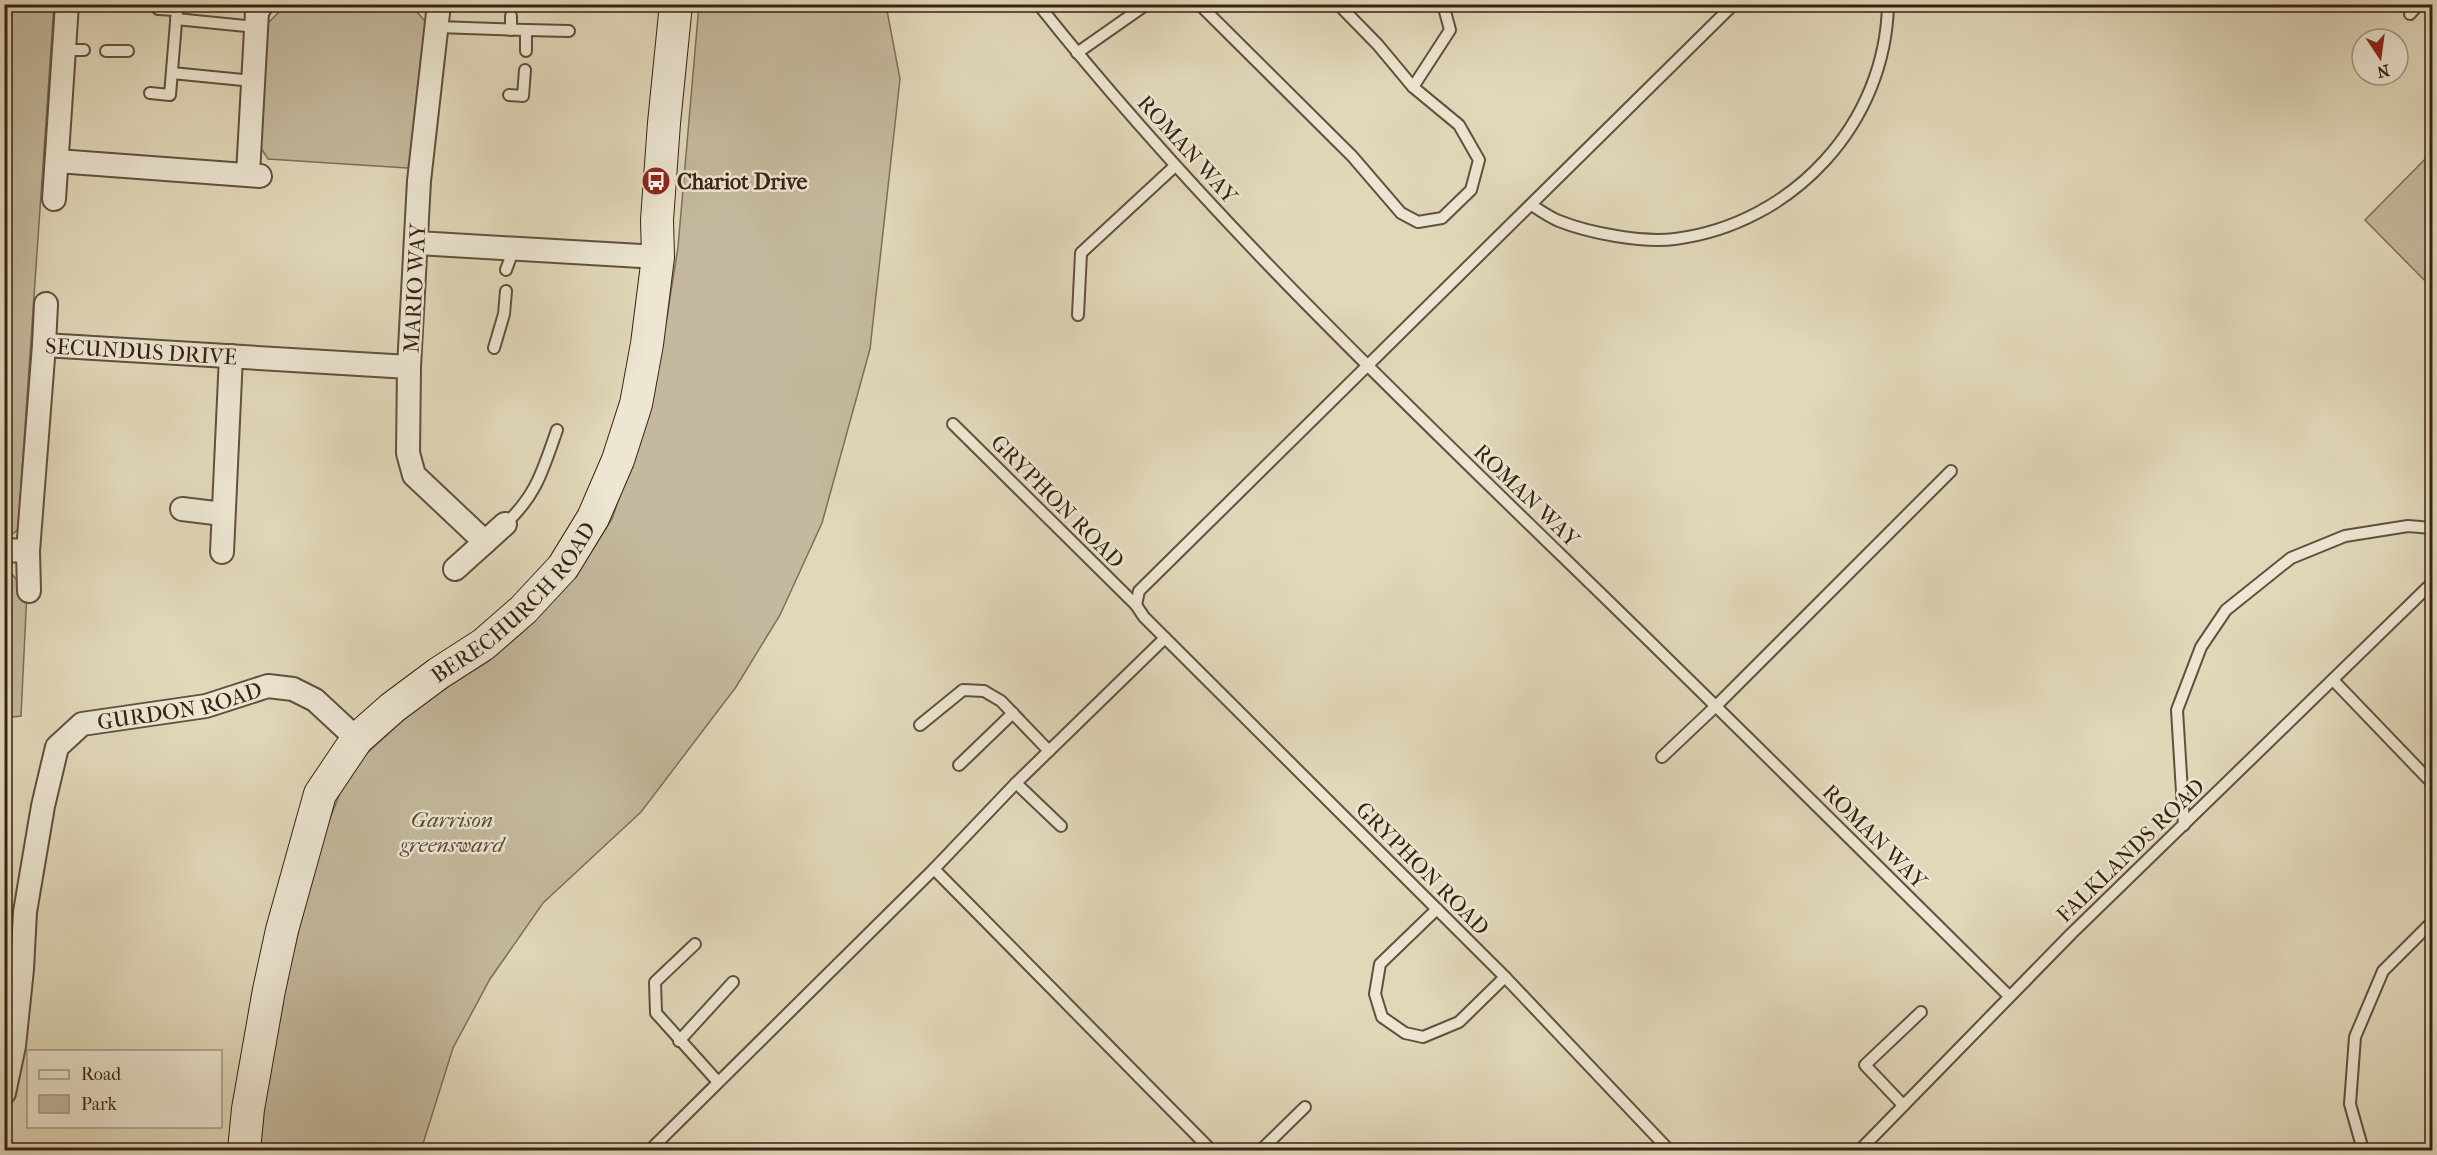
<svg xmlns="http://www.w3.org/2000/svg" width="2437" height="1155" font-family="'IM FELL French Canon',serif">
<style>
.green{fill:#c4b99e;stroke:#7e6e59;stroke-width:1.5}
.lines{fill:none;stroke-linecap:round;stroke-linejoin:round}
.lane-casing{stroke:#62503e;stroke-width:14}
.street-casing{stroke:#62503e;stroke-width:26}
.secondary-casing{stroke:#382214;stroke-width:34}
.lane{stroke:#ece6d2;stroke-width:10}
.street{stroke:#ece6d2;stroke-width:22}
.secondary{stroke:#ece6d2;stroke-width:32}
.labels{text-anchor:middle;stroke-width:5;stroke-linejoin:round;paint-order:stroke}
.street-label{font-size:22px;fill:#382214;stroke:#ece6d2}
.poi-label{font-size:22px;font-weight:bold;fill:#382214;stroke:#ece6d2;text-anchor:start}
.park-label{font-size:22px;font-style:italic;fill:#5b4836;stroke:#ece6d2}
</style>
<rect width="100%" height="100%" fill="#e1d8ba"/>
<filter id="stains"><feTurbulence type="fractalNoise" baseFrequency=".00333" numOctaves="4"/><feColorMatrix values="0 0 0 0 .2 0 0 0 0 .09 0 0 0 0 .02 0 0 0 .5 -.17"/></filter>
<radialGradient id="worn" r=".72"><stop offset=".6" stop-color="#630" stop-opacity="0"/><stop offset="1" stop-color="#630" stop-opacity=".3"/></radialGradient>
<g class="green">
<path d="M5 4 54 5 18 529 14 533 5 536Z"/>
<path d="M286 5H411L431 28 424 158 407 168 268 159 257 142 264 27Z"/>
<path d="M699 5H886L900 79 870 349 822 523 780 615 736 687 641 812 543 903 490 979 453 1048 421 1150H254L268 1064 298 933 320 844 340 793 364 756 421 704 489 661 543 611 572 580 612 519 650 408 667 317 678 247Z"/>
<path d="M2432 152V277L2427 283 2365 220Z"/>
<path d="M5 569 8 570 27 591 21 716 5 718Z"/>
</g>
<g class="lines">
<g class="lane-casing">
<g id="lane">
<path d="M1038 4C1196 203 1380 379 1561 555 1712 701 1860 849 2009 996"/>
<path d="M1199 4 1352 156 1401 213 1418 222 1442 218 1471 190 1479 160 1459 125 1413 87 1378 45 1338 4"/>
<path d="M2410 14 2419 4"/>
<path d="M176 19 256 27"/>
<path d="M437 27 526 30V51"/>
<path d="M511 30V16"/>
<path d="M526 30 569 31"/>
<path d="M65 50H84"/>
<path d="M106 51H128"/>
<path d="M1077 53 1147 4"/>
<path d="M172 73 253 81"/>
<path d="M1413 87 1450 30 1443 4"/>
<path d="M150 93 170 95 177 10 158 9"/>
<path d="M509 95 523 96 525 70"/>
<path d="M1531 205C1540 210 1549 217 1559 221 1589 233 1642 243 1675 239 1793 224 1886 123 1888 4"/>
<path d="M506 270 514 248"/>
<path d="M1078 315 1081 253 1175 166"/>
<path d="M494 348 504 314 506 291"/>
<path d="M953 424 1136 605"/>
<path d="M505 524C537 495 543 469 557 430"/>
<path d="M2333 680 2432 783"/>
<path d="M920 725 963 690 984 691 1001 701 1049 751"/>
<path d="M1662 757 1716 706 1951 471"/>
<path d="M959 765 1013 713"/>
<path d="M1016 783 1061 826"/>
<path d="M2184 825 2177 710 2201 647 2226 610 2291 558 2345 536 2408 526 2432 528"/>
<path d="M934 869 1211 1150"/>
<path d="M1437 909 1380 964 1375 994 1382 1017 1405 1033 1423 1037 1459 1022 1505 977"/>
<path d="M695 944 655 982 656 1013 718 1082"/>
<path d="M679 1041 733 982"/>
<path d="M1903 1105 1865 1065 1921 1012"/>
<path d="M650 1150 934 869 1016 783 1165 638"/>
<path d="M1261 1150 1305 1107"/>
<path d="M1669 1150 1505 977 1144 617 1136 605 1139 591 1734 4"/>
<path d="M1860 1150 2071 934 2432 583"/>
<path d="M2363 1150 2350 1104 2355 1037 2383 971 2432 922"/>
</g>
</g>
<g class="street-casing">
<g id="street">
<path d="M439 4 419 181 409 367 408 453 414 475 485 542 505 524"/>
<path d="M57 161 260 176"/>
<path d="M248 174 257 12 262 4"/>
<path d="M54 199 67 4"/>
<path d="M417 243 658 257"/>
<path d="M44 345 46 304"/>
<path d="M182 509 223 514"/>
<path d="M5 550 28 551"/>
<path d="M222 552 231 356"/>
<path d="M455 569 485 542"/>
<path id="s1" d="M29 591 28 551 44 345 409 367"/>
<path id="s2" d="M4 1093 14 1046 22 969 25 912 43 806 57 747 82 724 206 706 268 686 293 689 315 700 357 739"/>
</g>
</g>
<g class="secondary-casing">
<g id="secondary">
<path id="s3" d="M244 1150 248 1109 269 990 282 930 320 794 357 739 392 708 439 673 484 644 523 610 563 567 593 518 618 460 636 404 647 344 658 257 657 220 664 123 676 4"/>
</g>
</g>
<use href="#lane" class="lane"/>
<use href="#street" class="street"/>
<use href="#secondary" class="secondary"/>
</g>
<defs>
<g id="bus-disc" transform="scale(1.5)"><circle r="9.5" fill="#8f2418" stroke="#ece6d2"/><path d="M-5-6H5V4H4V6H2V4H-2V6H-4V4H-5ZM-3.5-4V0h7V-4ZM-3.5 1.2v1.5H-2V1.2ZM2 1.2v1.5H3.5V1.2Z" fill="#fff"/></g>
</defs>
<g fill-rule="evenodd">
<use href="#bus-disc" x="656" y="181"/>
</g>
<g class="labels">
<g class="street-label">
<text transform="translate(1188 149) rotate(48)" y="8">ROMAN WAY</text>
<text transform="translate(414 288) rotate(-87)" y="8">MARIO WAY</text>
<text dy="8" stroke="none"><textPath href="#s1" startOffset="344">SECUNDUS DRIVE</textPath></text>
<text transform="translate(1527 495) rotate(44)" y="8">ROMAN WAY</text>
<text transform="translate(1058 501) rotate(45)" y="8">GRYPHON ROAD</text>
<text dy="8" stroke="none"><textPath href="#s3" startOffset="640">BERECHURCH ROAD</textPath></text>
<text dy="8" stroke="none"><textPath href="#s2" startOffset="484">GURDON ROAD</textPath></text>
<text transform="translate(1875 836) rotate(45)" y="8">ROMAN WAY</text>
<text transform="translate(2130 850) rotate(-44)" y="8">FALKLANDS ROAD</text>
<text transform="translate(1423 868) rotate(45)" y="8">GRYPHON ROAD</text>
</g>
<g class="poi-label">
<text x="677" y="189">Chariot Drive</text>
</g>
<g class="park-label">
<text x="452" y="827">Garrison<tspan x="452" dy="25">greensward</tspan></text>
</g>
</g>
<rect width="2437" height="1155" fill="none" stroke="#e1d8ba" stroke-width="24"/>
<rect x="6" y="6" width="2425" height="1143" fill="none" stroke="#382214" stroke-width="3"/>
<rect x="12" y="12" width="2413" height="1131" fill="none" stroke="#382214" stroke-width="1.5"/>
<rect x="27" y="1050" width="195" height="78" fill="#ece6d2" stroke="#a49886" stroke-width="1.5"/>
<rect x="39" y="1070" width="30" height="9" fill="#ece6d2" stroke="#a49886" stroke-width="1.5"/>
<text x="81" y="1080" font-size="18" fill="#382214">Road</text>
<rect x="39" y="1095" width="30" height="18" fill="#c4b99e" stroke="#a49886" stroke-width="1.5"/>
<text x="81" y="1110" font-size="18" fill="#382214">Park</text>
<g transform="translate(2380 57) rotate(167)"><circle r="28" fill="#ece6d2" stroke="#a49886" stroke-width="1.5"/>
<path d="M0-4.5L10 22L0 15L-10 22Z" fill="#8f2418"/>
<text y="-9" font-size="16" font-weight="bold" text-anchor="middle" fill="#382214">N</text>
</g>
<rect width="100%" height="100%" filter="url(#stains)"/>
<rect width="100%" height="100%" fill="url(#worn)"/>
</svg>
